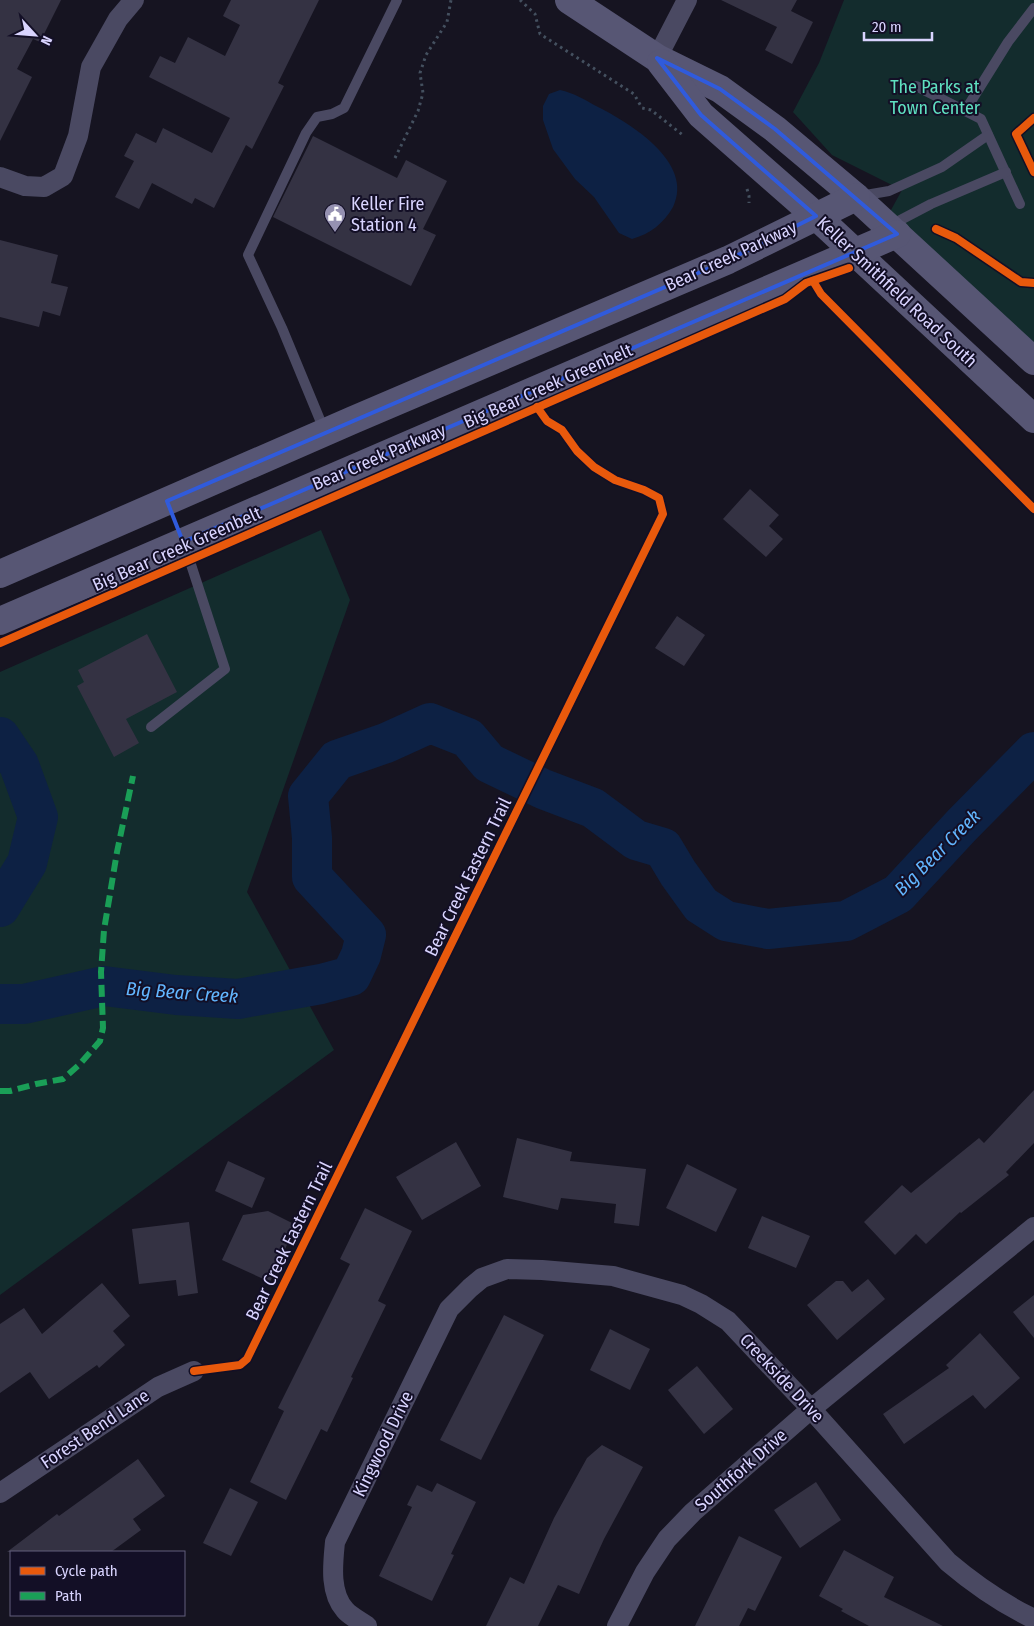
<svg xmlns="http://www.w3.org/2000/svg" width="1034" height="1626" font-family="'Fira Sans Condensed',sans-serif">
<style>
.green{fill:#132c2d}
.water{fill:#0d2144}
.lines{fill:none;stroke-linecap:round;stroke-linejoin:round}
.river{stroke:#0d2144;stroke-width:40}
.building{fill:#343243}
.path{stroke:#44505f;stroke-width:3;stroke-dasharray:2.5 4;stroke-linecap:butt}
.service{stroke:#4a4962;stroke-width:10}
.minor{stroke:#4a4962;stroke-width:20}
.secondary{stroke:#575674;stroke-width:28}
.quiet{stroke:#1a9f57;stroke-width:6;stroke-dasharray:12 6;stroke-linecap:butt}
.cycleway-casing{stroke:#130f26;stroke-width:11}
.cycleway{stroke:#e8590c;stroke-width:8}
.marked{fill:none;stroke:#305bdc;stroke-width:4;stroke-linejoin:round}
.labels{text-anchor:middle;stroke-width:4;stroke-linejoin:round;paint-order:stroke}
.park-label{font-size:18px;fill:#5fe0c0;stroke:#130f26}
.poi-label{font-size:18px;fill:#d9d4ff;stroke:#130f26;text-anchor:start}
.street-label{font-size:18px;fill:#d9d4ff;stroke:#130f26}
.water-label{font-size:19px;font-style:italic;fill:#62b6ff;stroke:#130f26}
</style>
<rect width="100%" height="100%" fill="#161421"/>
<g class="green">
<path d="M844 0H1034V361L881 228 902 190 832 155 793 112 819 63Z"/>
<path d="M321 530 350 600 247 892 334 1050 0 1295V672Z"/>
</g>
<path class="water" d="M560 90C574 93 585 100 598 107 630 123 695 163 673 207 664 223 650 234 632 239L619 233 594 197 575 179 553 149 543 120V106L549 94Z"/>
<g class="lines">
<g class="river">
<path d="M0 737 19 765 38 817 27 863 0 907"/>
<path d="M0 1004H24L104 986 176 995 238 999 321 984 351 976 361 955 366 935 312 877V838L308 796 337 760 386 743 430 723 468 738 489 763 543 789 593 808 636 840 663 848 678 873 701 905 726 921 768 929 846 921 898 894 962 825 1034 752"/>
</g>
</g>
<g class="building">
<path d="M0 0H61L40 42 33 39 17 69 32 77 0 141Z"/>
<path d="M231 0H319L278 83 284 86 252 149 246 145 214 208 195 198 192 204 152 183 139 209 115 197 134 161 124 156 136 133 156 143 163 128 212 153 230 118 149 77 160 56 175 63 188 37 225 56 240 25 223 16Z"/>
<path d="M721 0H797L791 11 813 22 792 64 765 50 777 27Z"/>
<path d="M313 136 397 178 406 160 447 181 423 229 436 235 411 286 273 217Z"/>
<path d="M0 240 58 255 51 283 68 287 60 316 43 311 39 327 0 317Z"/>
<path d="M750 489 779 515 769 526 783 539 766 557 723 519Z"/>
<path d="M677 616 705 635 684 666 655 648Z"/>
<path d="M147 634 177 692 126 719 139 743 114 757 77 686 84 682 78 670Z"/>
<path d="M1034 1090V1143L1006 1172 1009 1175 961 1213 960 1212 926 1244 916 1234 895 1255 864 1222 902 1185 911 1193 979 1138 984 1143Z"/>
<path d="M517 1138 572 1152 570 1161 646 1169 639 1226 614 1223 616 1204 561 1198 558 1210 503 1197Z"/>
<path d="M456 1142 481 1186 422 1220 396 1177Z"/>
<path d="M228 1161 265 1178 252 1208 215 1191Z"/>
<path d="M687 1164 737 1189 716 1232 666 1208Z"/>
<path d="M365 1208 412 1231 378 1301 386 1305 351 1377 353 1378 327 1432 321 1429 286 1500 250 1482 284 1411 278 1408 350 1264 340 1259Z"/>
<path d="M268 1211 296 1225 270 1282 222 1260 243 1215Z"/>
<path d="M762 1216 810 1236 796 1268 748 1248Z"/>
<path d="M189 1222 198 1293 178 1296 176 1280 139 1284 132 1229Z"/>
<path d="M868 1279 885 1299 837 1340 807 1305 836 1281H843L852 1292Z"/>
<path d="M102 1283 130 1316 113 1331 125 1345 99 1368 97 1365 49 1399 30 1372 0 1393V1324L24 1308 42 1334Z"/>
<path d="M1034 1295V1338L1013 1312Z"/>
<path d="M504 1315 544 1335 481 1460 440 1440Z"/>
<path d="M610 1329 650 1349 630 1390 590 1370Z"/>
<path d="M980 1333 1020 1378 985 1409 973 1395 904 1444 883 1414 949 1368 946 1365Z"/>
<path d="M697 1366 733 1409 704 1434 668 1390Z"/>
<path d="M602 1445 643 1467 604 1539 579 1594 558 1585 538 1626H486L510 1577 524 1584 554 1518 587 1458Z"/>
<path d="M138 1459 165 1496 133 1519 141 1530 111 1552H7L57 1514 59 1516Z"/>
<path d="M816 1482 841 1520 800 1548 774 1510Z"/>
<path d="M437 1483 476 1502 451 1554 454 1555 432 1601 379 1576 412 1507 407 1505 417 1485 432 1492Z"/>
<path d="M230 1488 258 1502 231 1556 203 1543Z"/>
<path d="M739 1536 782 1557 755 1611 748 1608 739 1626H695Z"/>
<path d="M844 1550 894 1577 884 1597 943 1626H869L841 1611 843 1609 819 1596Z"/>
</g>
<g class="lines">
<g class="path">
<path d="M520 0 535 14 540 34 634 94 642 108 651 110 684 136"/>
<path d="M395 158 418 111 423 93 420 73 426 55 447 22 451 0"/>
<path d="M747 189 749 196V203"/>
</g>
<g class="service">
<path d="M916 86 981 119 1020 204"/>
<path d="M965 111 1008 42 1034 8"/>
<path d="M860 196 889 191 942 167 988 135"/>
<path d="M889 226 931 204 1006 172"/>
<path d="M325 432 282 328 248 255 306 133 317 117 332 114 344 108 397 0"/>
<path d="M151 727 225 669 184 543"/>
</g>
<g class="minor">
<path d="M657 58 687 0"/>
<path d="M0 177 25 186 44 187 63 176 78 136 91 67 118 19 134 0"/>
<path d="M0 1493 158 1387 194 1371"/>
<path d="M367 1626C360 1621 350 1616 345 1610 329 1592 333 1563 335 1542L449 1309 470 1288 482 1278 507 1269 542 1270 613 1276 682 1295 701 1304 728 1321 811 1409 948 1562C974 1584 1003 1604 1034 1619"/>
<path d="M617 1626 645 1572 667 1539 693 1512 811 1409 1034 1227"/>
</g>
<g class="secondary">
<path d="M569 0 657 58 720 89 775 129 856 197 1034 361"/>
<path d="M661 63 701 115 816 216 1034 419"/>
<path d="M0 574 353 420 728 260 856 197"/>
<path d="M0 621 897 234"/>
</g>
<path class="quiet" d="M0 1091H10L36 1084 63 1079 79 1065 100 1041 103 1028 101 972 104 930 117 852 133 776"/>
<g class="cycleway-casing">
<g id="cycleway">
<path d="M1034 118 1016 134 1034 172"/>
<path d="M936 229 956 238 1021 282 1034 283"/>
<path d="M813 281 821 294 1034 509"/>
<path d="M0 643 785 299 806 283 849 268"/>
<path d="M194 1371 240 1365 247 1359 663 514 659 498 644 490 615 480 594 467 577 451 562 430 547 421 537 407"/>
</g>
</g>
<use href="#cycleway" class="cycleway"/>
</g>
<path class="marked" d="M657 58 720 89 775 129 897 234 183 542 167 501 728 260 816 216 701 115Z"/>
<defs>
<g id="civic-pin" transform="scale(1.125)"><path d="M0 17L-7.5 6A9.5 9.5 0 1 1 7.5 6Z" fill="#9591b1" stroke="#130f26"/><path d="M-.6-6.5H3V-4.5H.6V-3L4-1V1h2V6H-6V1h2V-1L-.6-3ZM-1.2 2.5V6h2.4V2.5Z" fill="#fff"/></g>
</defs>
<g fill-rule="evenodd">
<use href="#civic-pin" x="335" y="214"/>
</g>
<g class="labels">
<g class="park-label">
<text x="935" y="93">The Parks at<tspan x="935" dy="21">Town Center</tspan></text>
</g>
<g class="poi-label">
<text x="351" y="210">Keller Fire<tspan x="351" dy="21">Station 4</tspan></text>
</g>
<g class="street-label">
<text transform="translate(731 256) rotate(-25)" y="6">Bear Creek Parkway</text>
<text transform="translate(897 292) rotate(43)" y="6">Keller Smithfield Road South</text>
<text transform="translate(548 386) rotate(-24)" y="6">Big Bear Creek Greenbelt</text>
<text transform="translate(379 457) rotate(-23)" y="6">Bear Creek Parkway</text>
<text transform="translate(177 549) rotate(-24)" y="6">Big Bear Creek Greenbelt</text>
<text transform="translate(468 877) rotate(-64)" y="6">Bear Creek Eastern Trail</text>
<text transform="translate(289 1241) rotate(-64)" y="6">Bear Creek Eastern Trail</text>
<text transform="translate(782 1378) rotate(47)" y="6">Creekside Drive</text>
<text transform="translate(95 1429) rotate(-34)" y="6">Forest Bend Lane</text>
<text transform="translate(383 1444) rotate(-64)" y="6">Kingwood Drive</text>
<text transform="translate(741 1470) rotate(-41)" y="6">Southfork Drive</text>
</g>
<g class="water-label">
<text transform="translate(937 852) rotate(-45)" y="7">Big Bear Creek</text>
<text transform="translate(182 992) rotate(4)" y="7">Big Bear Creek</text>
</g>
</g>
<rect x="10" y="1551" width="175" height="65" fill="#130f26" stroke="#625e7d"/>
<rect x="20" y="1567" width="25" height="8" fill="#e8590c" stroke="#625e7d"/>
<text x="55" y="1576" font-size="15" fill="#d9d4ff">Cycle path</text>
<rect x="20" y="1592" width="25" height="8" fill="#1a9f57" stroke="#625e7d"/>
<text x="55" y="1601" font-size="15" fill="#d9d4ff">Path</text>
<g transform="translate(35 35) rotate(116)" stroke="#130f26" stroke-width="4" paint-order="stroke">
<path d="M0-4L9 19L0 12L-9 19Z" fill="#d9d4ff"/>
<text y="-8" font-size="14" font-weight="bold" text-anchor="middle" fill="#d9d4ff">N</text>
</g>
<path d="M864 32v8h68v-8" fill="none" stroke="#d9d4ff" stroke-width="2.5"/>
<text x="872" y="32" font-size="15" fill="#d9d4ff" stroke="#130f26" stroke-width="4" paint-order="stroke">20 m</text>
</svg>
